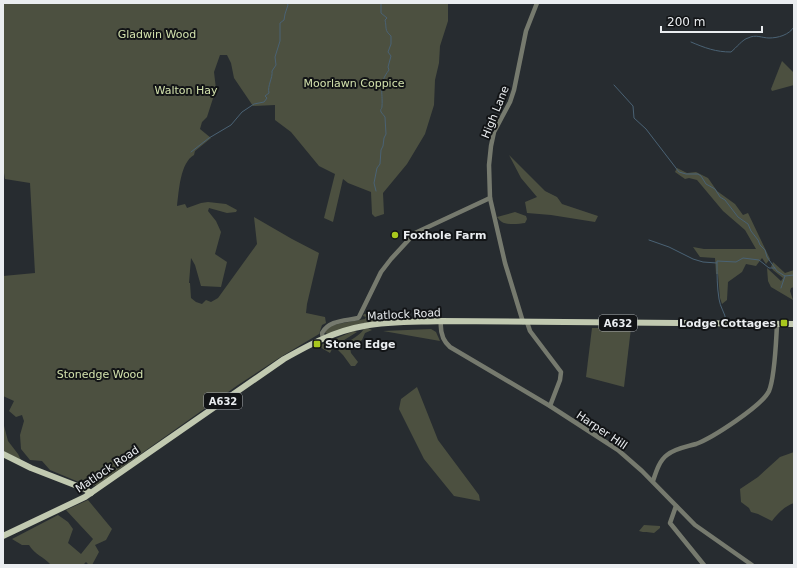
<svg xmlns="http://www.w3.org/2000/svg" width="797" height="568" font-family="'DejaVu Sans',sans-serif">
<style>
.green{fill:#4c5040}
.lines{fill:none;stroke-linecap:round;stroke-linejoin:round}
.stream{stroke:#4a6274;stroke-width:1}
.minor{stroke:#767a6e;stroke-width:4.5}
.major{stroke:#c1c9b0;stroke-width:6}
.poi-dot{fill:#a8c71d;stroke:#121416;stroke-width:1.5}
.labels{text-anchor:middle;stroke-width:4;stroke-linejoin:round;paint-order:stroke}
.shield{fill:#121416;stroke:#a9acaf;stroke-width:1}
.shield-label{font-size:10px;font-weight:bold;fill:#eaedf0}
.park-label{font-size:11px;fill:#d2e1ac;stroke:#121416}
.street-label{font-size:11px;fill:#eaedf0;stroke:#121416}
.poi-label{font-size:11px;font-weight:bold;fill:#eaedf0;stroke:#121416;text-anchor:start}
</style>
<rect width="100%" height="100%" fill="#272c30"/>
<g class="green">
<path d="M3 3H448V21L440 46 439 63 435 80 434 105 425 134 407 164 383 193 384 214 375 217 372 214 371 192 348 183 343 179 333 222 324 218 335 174 319 166 291 132 275 120V105L253 106 234 78 231 63 227 55H220L214 72 216 89 207 117 202 122 200 129 211 138 195 151 194 155C180 163 179 191 177 206L185 204 187 208 201 203 208 202 226 204 237 210 236 212 227 213 209 208 208 211 216 221 221 232 215 254 227 262 221 287 201 286 195 265 191 258 189 283H190L191 298 196 302 202 304 206 300 211 302 218 298 257 244 254 217 292 239 319 253 307 304 306 313 325 317 326 323 322 325 319 334 279 358 238 385 97 485 90 486 86 485 50 470 42 461 30 460 21 449 20 435 24 421 22 415 16 417 9 411 14 401 3 396V276L35 273 30 183 5 179 3 167Z"/>
<path d="M782 61 794 73V85L772 91 771 89Z"/>
<path d="M509 155 545 191 557 197 562 204 598 216 595 222 551 215 527 213 525 202 537 197 521 178Z"/>
<path d="M677 168 687 173 696 172 708 178 717 191 735 204 743 215 748 213 770 259 766 264 762 258 756 266 746 264 742 272 728 282 727 300 722 304 720 298 718 274H716L715 258 700 257 693 247 704 249H756L745 230 723 211 697 180 689 178 685 179 675 172Z"/>
<path d="M515 212 526 216 527 219 525 223C520 224 505 225 502 222 500 221 499 219 497 217Z"/>
<path d="M773 262 785 273 794 270V287L791 288 790 291 793 300 771 287 768 281 767 268 781 281 783 278 773 270 771 267Z"/>
<path d="M364 314 392 316 393 319 368 323 328 334 325 333 326 329 333 325 343 323 365 319 366 317 363 316Z"/>
<path d="M368 328 372 330 365 333 362 340 350 348 351 353 358 362 355 366H351L343 355 338 350C345 341 357 339 364 329Z"/>
<path d="M592 328H631L624 387 586 377Z"/>
<path d="M431 329 436 332 440 341 383 331Z"/>
<path d="M354 331 357 332 333 347 330 353 318 346Z"/>
<path d="M417 387 438 440 479 495 480 501 454 496 424 459 399 409 401 399Z"/>
<path d="M3 422 8 441 18 454 21 460 3 451Z"/>
<path d="M794 452V503C785 506 778 513 772 521L758 514 751 512 749 508 741 502 740 489 758 477 780 457Z"/>
<path d="M88 500 112 529 106 540 95 545 99 552 92 565H89L86 562 83 565H51C44 557 34 554 29 545H22L12 539 58 515 68 522 73 529 68 543 81 554 93 539 66 510Z"/>
<path d="M644 525 660 526V528L654 533C649 532 644 533 639 531Z"/>
</g>
<g class="lines">
<g class="stream">
<path d="M691 42C705 48 716 52 731 52 736 48 743 39 748 38 756 34 762 38 769 38 778 38 789 35 794 27"/>
<path d="M614 85 633 106 634 118 646 129 679 172 686 174H698L701 176 706 184 715 189 720 197 725 200 738 217 748 224 751 231 758 240 760 245 765 250 767 257 777 271 785 276 794 275"/>
<path d="M191 152 209 138 231 125 242 112 254 104 264 102 267 98 265 96 269 93C267 86 273 78 272 71L276 65 275 57 280 41V23L284 20 285 14 288 5 287 3"/>
<path d="M376 191 374 183 377 168 380 164 381 150 383 146 384 138 386 134 385 117C384 115 382 114 381 112 380 108 382 110 382 106 383 92 378 84 389 70L388 67 391 56 388 52 391 44V36C384 30 387 28 385 20L387 18 381 13V3"/>
<path d="M649 240 669 247 693 259 703 262 717 263V261L736 262 743 258 759 260 769 268H775"/>
<path d="M717 263C717 275 717 287 719 299 720 307 725 313 726 320"/>
<path d="M781 288 785 276"/>
</g>
<g class="minor">
<path d="M441 321C440 331 442 340 450 347L550 406 618 450 642 471 695 525 752 565"/>
<path d="M523 322 505 263 490 198 489 165 491 146 494 132 510 102 514 90 526 31 537 3"/>
<path d="M527 322 530 331 561 372 560 380 550 406"/>
<path d="M323 338 322 333C329 320 345 321 358 318L359 317 381 272 391 259 415 233 490 198"/>
<path d="M653 481C656 472 659 461 667 455 676 448 686 447 696 444 712 438 762 406 769 391 775 377 776 341 777 325"/>
<path d="M676 506 670 523 704 565"/>
</g>
<g class="major">
<path d="M3 454 31 468 85 489 91 493"/>
<path d="M3 536 85 497 284 359C309 345 334 331 364 326 389 321 415 322 441 321L794 324"/>
</g>
</g>
<g class="poi-dot">
<circle cx="395" cy="235" r="4"/>
<rect x="780" y="319" width="8" height="8" rx="2"/>
<rect x="313" y="340" width="8" height="8" rx="2"/>
</g>
<g class="labels">
<g class="shield">
<rect x="599" y="315" width="38" height="16" rx="3"/>
<rect x="204" y="393" width="38" height="16" rx="3"/>
</g>
<g class="shield-label">
<text x="618" y="327">A632</text>
<text x="223" y="405">A632</text>
</g>
<g class="park-label">
<text x="157" y="38">Gladwin Wood</text>
<text x="354" y="87">Moorlawn Coppice</text>
<text x="186" y="94">Walton Hay</text>
<text x="100" y="378">Stonedge Wood</text>
</g>
<g class="street-label">
<text transform="translate(495 112) rotate(-68)" y="4">High Lane</text>
<text transform="translate(404 314) rotate(-3)" y="4">Matlock Road</text>
<text transform="translate(602 430) rotate(34)" y="4">Harper Hill</text>
<text transform="translate(107 469) rotate(-34)" y="4">Matlock Road</text>
</g>
<g class="poi-label">
<text x="403" y="239">Foxhole Farm</text>
<text x="776" y="327" text-anchor="end">Lodge Cottages</text>
<text x="325" y="348">Stone Edge</text>
</g>
</g>
<rect width="797" height="568" fill="none" stroke="#eaedf0" stroke-width="8"/>
<path d="M661 26v6h101v-6" fill="none" stroke="#eaedf0" stroke-width="2"/>
<text x="667" y="26" font-size="12" fill="#eaedf0" stroke="#121416" stroke-width="3" paint-order="stroke">200 m</text>
</svg>
